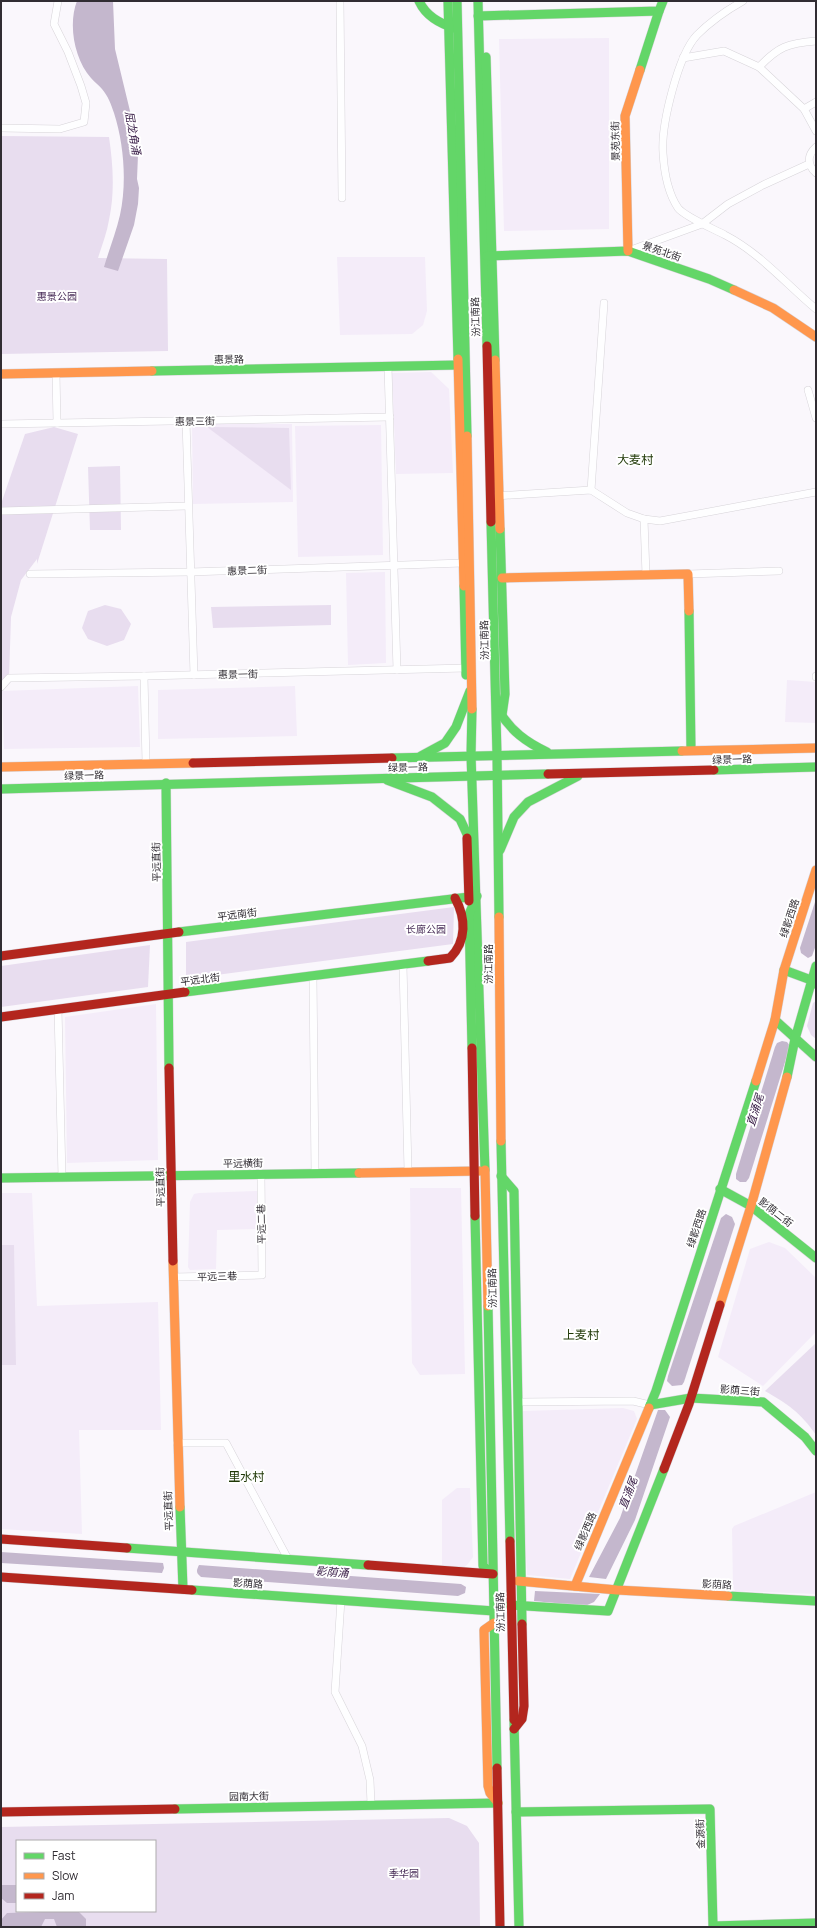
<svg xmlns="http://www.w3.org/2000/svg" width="817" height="1928" font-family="Manrope,'Noto Sans SC',sans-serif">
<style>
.built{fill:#f4ecf9}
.green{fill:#e8ddef;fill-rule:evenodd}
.water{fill:#c4b7cd}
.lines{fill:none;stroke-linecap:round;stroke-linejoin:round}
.street-casing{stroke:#d7d4d9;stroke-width:8}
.fast-casing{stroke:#d7d4d9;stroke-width:10}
.slow-casing{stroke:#d7d4d9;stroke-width:10}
.jam-casing{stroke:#d7d4d9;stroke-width:10}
.street{stroke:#fefeff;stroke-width:7}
.fast{stroke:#63d668;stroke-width:9}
.slow{stroke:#ff974d;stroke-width:9}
.jam{stroke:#b3261e;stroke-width:9}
.labels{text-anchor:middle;stroke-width:4;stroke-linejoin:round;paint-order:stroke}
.street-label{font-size:10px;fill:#312d33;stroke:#fff}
.park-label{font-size:10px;fill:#4a2f59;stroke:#fff}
.water-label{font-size:11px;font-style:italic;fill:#3d224b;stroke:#fff}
.quarter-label{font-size:12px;fill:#1e3705;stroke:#fff}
</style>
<rect width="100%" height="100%" fill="#faf7fc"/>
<g class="built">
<path d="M609 38V229L504 231 499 39Z"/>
<path d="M337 257H425L427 311 423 325 412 334 340 335Z"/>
<path d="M431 372 449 389 453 473 396 474 392 373Z"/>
<path d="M192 424H292L293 502 193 504Z"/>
<path d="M381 425 383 555 298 557 295 426Z"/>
<path d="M385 572 386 663 348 665 346 573Z"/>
<path d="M787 680 816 682V723L785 722Z"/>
<path d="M138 686 140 747 4 749 2 691Z"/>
<path d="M295 686 297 736 158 739V690Z"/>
<path d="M156 1004 158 1160 67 1163 65 1017Z"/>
<path d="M410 1188H461L465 1374 420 1375 412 1363Z"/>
<path d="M257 1191 258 1229 217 1230 216 1269 190 1270 188 1267 190 1202 194 1194 199 1193Z"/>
<path d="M1 1193H32L37 1306 158 1302 161 1430H79L82 1534 1 1529Z"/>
<path d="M769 1242 785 1248 816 1278V1332L763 1386 718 1357 750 1249Z"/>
<path d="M623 1408 634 1411 637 1419 570 1579 527 1575 519 1420 523 1411Z"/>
<path d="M457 1488H470L473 1557 467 1565 464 1567 442 1566V1500Z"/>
<path d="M816 1492V1594L735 1591 733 1586 732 1529 734 1526Z"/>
</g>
<g class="green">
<path d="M1 136 109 137C113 164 115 192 109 220 107 233 102 245 98 258L167 259 168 351 1 354Z"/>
<path d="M54 427 78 434 37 564V559L21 580 11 617 9 678 1 683V504L25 434Z"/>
<path d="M207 427 289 428 291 490Z"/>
<path d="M120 466 121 530H90L88 467Z"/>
<path d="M105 605 121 609 131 624 124 640 107 646 88 639 82 628 88 611Z"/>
<path d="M331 605V625L213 628 211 607Z"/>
<path d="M454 907 453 944 186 979V942Z"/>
<path d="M150 945 148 987 1 1007V966Z"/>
<path d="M816 1001V1039L811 1035 807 1026 813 1003Z"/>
<path d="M1 1245H14L16 1365H1Z"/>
<path d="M816 1343V1435C800 1412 789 1405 765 1391Z"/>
<path d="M449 1818 467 1826 479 1843 480 1927H1V1827ZM17 1841H155V1911H17Z"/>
</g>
<g class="water">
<path d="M77 1H113L115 49 137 140 136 147 138 155 137 179 139 188 138 204 134 225 118 271 104 267C109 250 116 232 120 215 127 183 124 144 114 113 111 104 108 96 102 89 99 85 94 82 91 78 74 59 68 24 77 1Z"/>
<path d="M816 899V945L812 956 808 958 801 953 800 948Z"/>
<path d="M782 1041 787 1042 790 1046 749 1178 746 1182H740L736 1179V1174L775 1047 777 1043Z"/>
<path d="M726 1214 732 1217 735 1224 684 1382 682 1385 672 1386 667 1381 668 1376 721 1218Z"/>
<path d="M658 1410H665L670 1417 635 1520 606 1579 589 1577 620 1518Z"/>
<path d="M1 1552 163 1563 164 1568 162 1573 1 1563Z"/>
<path d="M199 1565 461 1584 466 1587 465 1593 458 1596 201 1577C196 1573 196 1571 199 1565Z"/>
<path d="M535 1591 600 1594 594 1602 585 1606 534 1601Z"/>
<path d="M1 1885H17V1903H7L1 1898Z"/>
<path d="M78 1911 86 1919V1927H57L54 1919H45L41 1927H1V1920L7 1913Z"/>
</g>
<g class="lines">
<g class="street-casing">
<g id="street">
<path d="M340 1 342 198"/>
<path d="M743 1C727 10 710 22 697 35 678 55 661 125 663 153 664 170 668 193 678 208 685 217 714 229 725 235 760 253 786 284 816 309"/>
<path d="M683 58 724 51 759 67 804 109 816 131"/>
<path d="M759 67C778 47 788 43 816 41"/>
<path d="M804 109 816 102"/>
<path d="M1 128 60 129 84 122 86 103 81 86 68 52 54 24 58 1"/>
<path d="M816 147C807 155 807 165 816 173"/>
<path d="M628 251 702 224 728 204 763 185 809 164"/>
<path d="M388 367 397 670"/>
<path d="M56 373 57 423"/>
<path d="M808 390 816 418"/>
<path d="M186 421 194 675"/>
<path d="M1 424 390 417"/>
<path d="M591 490 604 303"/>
<path d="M495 496 591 490 627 513 644 519 660 521 816 492"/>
<path d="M1 511 187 506"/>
<path d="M644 519 646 575"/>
<path d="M30 574 190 572 463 563"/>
<path d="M688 574 779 571"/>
<path d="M144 676 146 763"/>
<path d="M816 676V677"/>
<path d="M1 687 9 678 144 676 466 668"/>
<path d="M403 965 408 1171"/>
<path d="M313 976 315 1173"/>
<path d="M58 1009 62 1177"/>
<path d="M173 1277 262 1275 261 1174"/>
<path d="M519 1402 633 1401 650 1405"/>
<path d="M177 1443H226L288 1559"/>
<path d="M341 1600 335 1692 362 1746 370 1780 371 1804"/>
</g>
</g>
<g class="fast-casing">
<g id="fast">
<path d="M419 1C426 16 439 23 454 28"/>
<path d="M448 1 458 359"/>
<path d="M457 1 467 436"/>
<path d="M478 1 487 346"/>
<path d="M478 16 659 11 663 1"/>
<path d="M486 57 495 360"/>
<path d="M640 70 659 11"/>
<path d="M487 256 628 251 709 279 734 290"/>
<path d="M152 371 458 365"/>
<path d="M491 522 497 755 499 917"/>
<path d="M500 529 505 694 502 715"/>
<path d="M464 586 466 675"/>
<path d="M689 611 691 750"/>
<path d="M472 709 471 755 485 1170"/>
<path d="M499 711C511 731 526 742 547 752"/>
<path d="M421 756 445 743 456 727 470 691"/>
<path d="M392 758 682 751"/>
<path d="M714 770 816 767"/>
<path d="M387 780 432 797 460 819 473 847"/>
<path d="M166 783 169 1068"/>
<path d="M1 789 548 774"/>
<path d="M500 850 514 817 528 802 578 776"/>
<path d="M179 932 477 896 469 914 472 1048"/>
<path d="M784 970 811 980 815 984"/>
<path d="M185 992 428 961"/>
<path d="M775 1020 816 1057"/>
<path d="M787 1077 795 1039 816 966"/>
<path d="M501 1141 510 1541"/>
<path d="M501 1176 514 1191 522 1624"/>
<path d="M1 1178 359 1173"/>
<path d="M720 1189 751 1206 816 1258"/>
<path d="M475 1216 483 1566 493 1574"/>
<path d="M488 1306 497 1768"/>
<path d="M650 1405 691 1398 763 1402 805 1437 816 1451"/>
<path d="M649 1408 656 1391 756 1081"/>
<path d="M180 1507 183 1589"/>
<path d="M127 1548 368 1565"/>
<path d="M192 1590 494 1611"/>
<path d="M728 1596 816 1601"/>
<path d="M510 1605 608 1611 664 1469"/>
<path d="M514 1720 519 1927"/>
<path d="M175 1809 498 1803"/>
<path d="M516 1812 710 1809 713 1926 816 1923"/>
</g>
</g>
<g class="slow-casing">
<g id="slow">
<path d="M628 251 625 116 640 70"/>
<path d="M734 290 773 308 816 337"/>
<path d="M458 359 464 586"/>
<path d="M495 360 500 529"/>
<path d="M1 374 152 371"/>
<path d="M467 436 472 709"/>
<path d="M502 578 688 574 689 611"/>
<path d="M682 751 816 748"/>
<path d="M1 767 193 763"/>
<path d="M499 917 501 1141"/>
<path d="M756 1081 775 1020 784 970 816 870"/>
<path d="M485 1170 488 1306"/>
<path d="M359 1173 480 1171"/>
<path d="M173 1261 180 1507"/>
<path d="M720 1305 751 1206 787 1077"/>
<path d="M518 1581 617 1590 728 1596"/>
<path d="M575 1586 649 1408"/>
<path d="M494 1623 484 1630 488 1786 490 1793 498 1803"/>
</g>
</g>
<g class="jam-casing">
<g id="jam">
<path d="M487 346 491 522"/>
<path d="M193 763 392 758"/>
<path d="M548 774 714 770"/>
<path d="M467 838 469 901"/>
<path d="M1 956 179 932"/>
<path d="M428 961 450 958C467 941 466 918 455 898"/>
<path d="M1 1017 185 992"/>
<path d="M472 1048 475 1216"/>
<path d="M169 1068 173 1261"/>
<path d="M664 1469 689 1404 720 1305"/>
<path d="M1 1539 127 1548"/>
<path d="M510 1541 514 1720"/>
<path d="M368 1565 493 1574"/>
<path d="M1 1577 192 1590"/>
<path d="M514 1729 522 1719 524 1706 522 1624"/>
<path d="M497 1768 500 1927"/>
<path d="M1 1812 175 1809"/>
</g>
</g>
<use href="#street" class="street"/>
<use href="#fast" class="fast"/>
<use href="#slow" class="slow"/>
<use href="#jam" class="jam"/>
</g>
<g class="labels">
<g class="street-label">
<text transform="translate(615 141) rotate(-91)" y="4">景苑东街</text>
<text transform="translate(662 251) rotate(19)" y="4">景苑北街</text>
<text transform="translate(475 317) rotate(-92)" y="4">汾江南路</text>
<text transform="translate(229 359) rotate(-1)" y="4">惠景路</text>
<text transform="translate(195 421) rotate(-1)" y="4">惠景三街</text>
<text transform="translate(247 570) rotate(-2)" y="4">惠景二街</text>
<text transform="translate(484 640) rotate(-91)" y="4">汾江南路</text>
<text transform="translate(238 674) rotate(-1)" y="4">惠景一街</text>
<text transform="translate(732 759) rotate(-2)" y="4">绿景一路</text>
<text transform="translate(408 767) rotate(-1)" y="4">绿景一路</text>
<text transform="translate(84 775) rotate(-2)" y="4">绿景一路</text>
<text transform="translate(156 862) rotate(-91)" y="4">平远直街</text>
<text transform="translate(237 914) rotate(-7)" y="4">平远南街</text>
<text transform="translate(789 918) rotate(-72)" y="4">绿影西路</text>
<text transform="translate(488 964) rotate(-90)" y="4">汾江南路</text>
<text transform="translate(200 979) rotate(-7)" y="4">平远北街</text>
<text transform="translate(243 1163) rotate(-1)" y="4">平远横街</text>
<text transform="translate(160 1187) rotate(-91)" y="4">平远直街</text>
<text transform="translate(776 1212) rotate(38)" y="4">影荫二街</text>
<text transform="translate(261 1224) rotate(-91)" y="4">平远二巷</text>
<text transform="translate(696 1228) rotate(-72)" y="4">绿影西路</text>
<text transform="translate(217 1276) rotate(-2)" y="4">平远三巷</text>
<text transform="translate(492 1288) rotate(-91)" y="4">汾江南路</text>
<text transform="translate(740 1390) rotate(4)" y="4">影荫三街</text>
<text transform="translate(168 1511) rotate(-92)" y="4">平远直街</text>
<text transform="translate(585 1531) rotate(-67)" y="4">绿影西路</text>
<text transform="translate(248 1583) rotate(4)" y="4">影荫路</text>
<text transform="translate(717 1584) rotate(3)" y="4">影荫路</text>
<text transform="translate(500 1612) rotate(-91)" y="4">汾江南路</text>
<text transform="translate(249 1796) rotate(-1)" y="4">园南大街</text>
<text transform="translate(700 1834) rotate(-92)" y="4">金源街</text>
</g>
<g class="park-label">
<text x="57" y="300">惠景公园</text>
<text x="426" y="933">长廊公园</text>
<text x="404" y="1877">季华园</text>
</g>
<g class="water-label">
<text transform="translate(133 133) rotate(80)" y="4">屈龙角涌</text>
<text transform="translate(755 1110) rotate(-73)" y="4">直涌尾</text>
<text transform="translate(628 1493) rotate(-70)" y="4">直涌尾</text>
<text transform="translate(332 1572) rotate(4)" y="4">影荫涌</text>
</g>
<g class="quarter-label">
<text x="635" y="464">大麦村</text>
<text x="581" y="1339">上麦村</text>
<text x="246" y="1481">里水村</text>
</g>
</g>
<rect width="817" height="1928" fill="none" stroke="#312d33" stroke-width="4"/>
<rect x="16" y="1840" width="140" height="72" fill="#ffffff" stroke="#adabad"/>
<rect x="24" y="1853" width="20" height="6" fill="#63d668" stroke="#adabad"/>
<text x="52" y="1860" font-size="12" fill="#312d33">Fast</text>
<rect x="24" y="1873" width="20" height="6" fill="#ff974d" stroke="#adabad"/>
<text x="52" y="1880" font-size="12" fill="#312d33">Slow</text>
<rect x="24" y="1893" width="20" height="6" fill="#b3261e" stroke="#adabad"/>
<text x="52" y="1900" font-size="12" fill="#312d33">Jam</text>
</svg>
